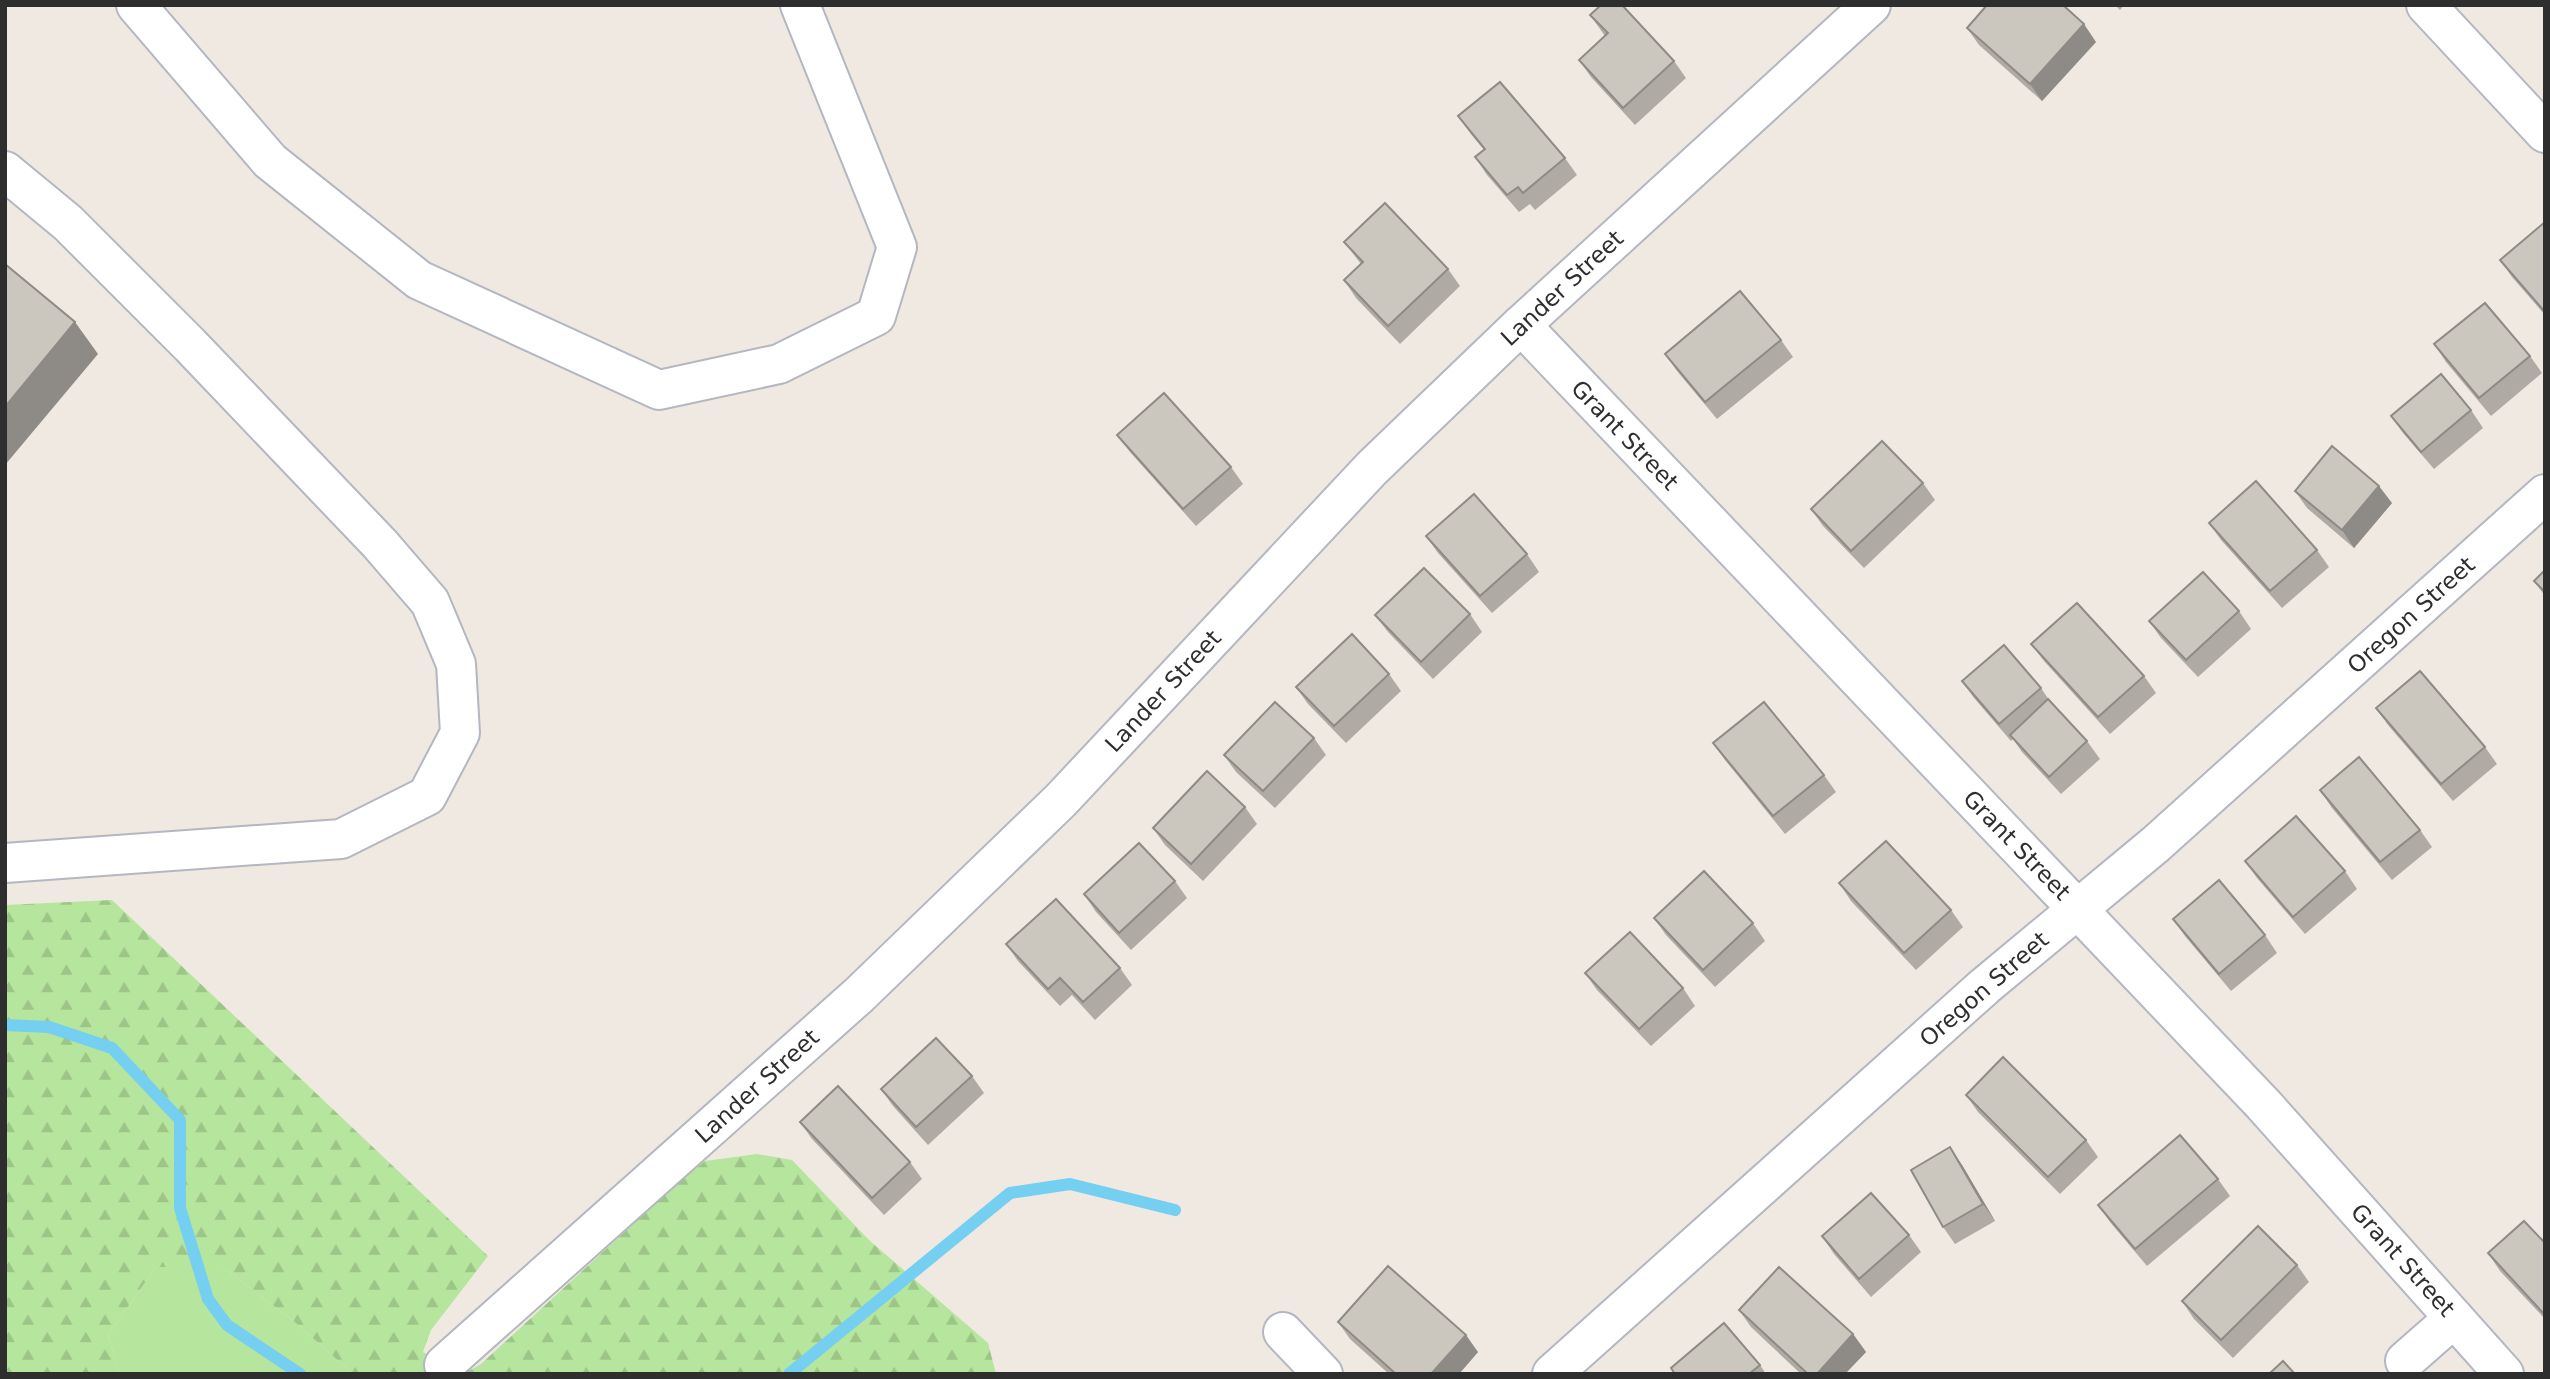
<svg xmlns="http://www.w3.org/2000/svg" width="2550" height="1379" font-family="'DejaVu Sans',sans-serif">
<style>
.grass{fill:#b6e59e}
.forest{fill:url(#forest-firs)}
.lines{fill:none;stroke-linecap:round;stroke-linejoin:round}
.stream{stroke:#75cff0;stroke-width:12}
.minor-casing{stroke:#b4b7c1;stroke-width:42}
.minor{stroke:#fff;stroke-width:38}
.wall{fill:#afaba4}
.shaded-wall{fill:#8e8b86}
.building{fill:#cbc7bf;stroke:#8e8b86;stroke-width:2}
.labels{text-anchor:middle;stroke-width:5;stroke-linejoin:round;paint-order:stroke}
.street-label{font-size:23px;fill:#2e2e2e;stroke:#fff}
</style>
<defs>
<pattern id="forest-firs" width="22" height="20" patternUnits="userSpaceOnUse" patternTransform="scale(1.75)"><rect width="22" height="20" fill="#b6e59e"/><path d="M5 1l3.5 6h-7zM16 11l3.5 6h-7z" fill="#9dc588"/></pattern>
</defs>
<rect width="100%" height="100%" fill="#efe9e1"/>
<path class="grass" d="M156 1267H223L297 1324 353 1374H119L108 1335Z"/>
<g class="forest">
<path d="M112 900 488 1256 431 1330 423 1352 463 1374H353L297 1324 223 1267H156L108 1335 119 1374H5V905Z"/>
<path d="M757 1154 792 1160 869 1240 988 1343 996 1374H463L481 1364 680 1181 705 1161Z"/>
</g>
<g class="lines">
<g class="stream">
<path d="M5 1025 49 1027 112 1048 180 1120V1208L208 1299 227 1325 300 1374"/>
<path d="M789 1374 1010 1193 1070 1184 1175 1210"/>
</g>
<g class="minor-casing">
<g id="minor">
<path d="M136 5 270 161 419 280 659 390 779 364 876 316 897 247 800 5"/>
<path d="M2426 5 2545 133"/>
<path d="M5 171 68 223 190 345 380 544 430 602 456 664 460 733 427 796 341 839 5 863"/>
<path d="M1521 325 2263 1104 2504 1374"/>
<path d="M1283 1332 1323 1374"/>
<path d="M2405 1361 2454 1318"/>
<path d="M444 1365 859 995 1061 800 1372 468 1521 325 1871 5"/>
<path d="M1552 1374 1985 986 2156 844 2545 494"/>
</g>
</g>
<use href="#minor" class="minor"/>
</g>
<g class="wall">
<path d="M2115 5H2124L2120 10Z"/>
<path d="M1590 15 1674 61 1686 78 1635 125 1591 77 1579 60 1605 36Z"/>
<path d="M1967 28 2096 42 2042 101 1979 45Z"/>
<path d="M1458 116 1565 158 1577 175 1535 210 1530 204 1519 212 1487 175 1475 157 1484 150 1470 133Z"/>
<path d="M2545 222V315L2512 277 2500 260Z"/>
<path d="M1344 242 1448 269 1460 286 1400 344 1356 298 1344 280 1361 264Z"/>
<path d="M1781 340 1793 357 1717 419 1677 371 1665 354Z"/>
<path d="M2434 344 2530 356 2542 373 2491 416 2446 362Z"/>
<path d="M2471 410 2483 428 2434 469 2403 433 2391 416Z"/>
<path d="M1117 435 1231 467 1243 484 1196 526 1130 452Z"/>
<path d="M1923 483 1935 500 1864 568 1823 526 1811 509Z"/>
<path d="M2295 491 2392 503 2354 548 2307 508Z"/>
<path d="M2209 523 2317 550 2329 567 2282 608 2221 540Z"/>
<path d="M1426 536 1527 554 1539 572 1492 613 1438 553Z"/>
<path d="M2545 570V596L2534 581Z"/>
<path d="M2239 611 2251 629 2198 677 2161 638 2149 621Z"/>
<path d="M1470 614 1482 632 1433 679 1388 632 1375 615Z"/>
<path d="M2031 644 2144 676 2156 693 2110 734 2044 661Z"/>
<path d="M1389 674 1401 691 1346 743 1308 704 1296 687Z"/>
<path d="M1962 681 2041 688 2049 700 2087 741 2100 759 2061 794 2022 752 2013 739 2011 741 1974 698Z"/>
<path d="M2376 708 2485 747 2497 764 2453 801 2388 725Z"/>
<path d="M1314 738 1326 755 1275 808 1236 772 1224 755Z"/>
<path d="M1713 743 1824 775 1836 792 1785 834 1725 760Z"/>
<path d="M2320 790 2420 830 2432 847 2392 880 2332 808Z"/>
<path d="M1245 807 1257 824 1203 881 1165 845 1153 828Z"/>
<path d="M2245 861 2345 871 2357 889 2305 934 2257 878Z"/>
<path d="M1175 881 1187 898 1131 950 1096 912 1084 894Z"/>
<path d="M1839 883 1951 910 1963 927 1916 970 1851 901Z"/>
<path d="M1654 918 1753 923 1765 941 1715 987 1666 935Z"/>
<path d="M2173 919 2265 935 2277 953 2231 991 2185 936Z"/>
<path d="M1006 944 1120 968 1132 985 1095 1020 1072 995 1060 1006 1018 961Z"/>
<path d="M1585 973 1683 988 1695 1006 1651 1046 1597 990Z"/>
<path d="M972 1076 984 1093 928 1145 893 1106 881 1089Z"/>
<path d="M1966 1095 2086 1140 2098 1157 2060 1194 1978 1112Z"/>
<path d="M800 1122 910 1162 922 1179 884 1215 812 1139Z"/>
<path d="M1962 1165 1995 1221 1955 1244 1943 1227Z"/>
<path d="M2218 1179 2230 1196 2147 1266 2110 1222 2098 1205Z"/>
<path d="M1909 1235 1921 1252 1871 1297 1834 1254 1822 1236Z"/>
<path d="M2545 1243V1319L2500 1271 2488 1253Z"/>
<path d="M2297 1265 2309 1282 2233 1358 2194 1319 2182 1301Z"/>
<path d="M1739 1310 1853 1334 1866 1352 1845 1374H1801L1751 1327Z"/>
<path d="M1338 1322 1478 1352 1459 1374H1389L1350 1339Z"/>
<path d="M1760 1365 1766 1374H1674L1671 1368Z"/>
</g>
<g class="shaded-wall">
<path d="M2084 24 2096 42 2042 101 2030 84Z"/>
<path d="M75 322 98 354 5 465V407Z"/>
<path d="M2379 486 2392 503 2354 548 2342 530Z"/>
<path d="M1950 1147 1962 1165 1995 1221 1983 1204Z"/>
<path d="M1853 1334 1866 1352 1845 1374H1817Z"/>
<path d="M1466 1335 1478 1352 1459 1374H1431Z"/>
</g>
<g class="building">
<path d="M1601 5H1622L1674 61 1623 108 1579 60 1608 33 1590 15Z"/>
<path d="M1987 5H2063L2084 24 2030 84 1967 28Z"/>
<path d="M1500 82 1565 158 1523 193 1518 187 1507 195 1475 157 1485 149 1458 116Z"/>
<path d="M1385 203 1448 269 1388 326 1344 280 1363 262 1344 242Z"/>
<path d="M2545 222V312L2500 260Z"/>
<path d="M5 264 75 322 5 407Z"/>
<path d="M1740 291 1781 340 1705 402 1665 354Z"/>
<path d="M2485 303 2530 356 2479 398 2434 344Z"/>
<path d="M2441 374 2471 410 2421 452 2391 416Z"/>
<path d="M1164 393 1231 467 1183 509 1117 435Z"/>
<path d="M1882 441 1923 483 1851 551 1811 509Z"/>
<path d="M2332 446 2379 486 2342 530 2295 491Z"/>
<path d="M2256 481 2317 550 2270 591 2209 523Z"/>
<path d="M1474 494 1527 554 1480 596 1426 536Z"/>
<path d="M1424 568 1470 614 1421 662 1375 615Z"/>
<path d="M2545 570V592L2534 581Z"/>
<path d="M2203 572 2239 611 2186 660 2149 621Z"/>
<path d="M2077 603 2144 676 2098 717 2031 644Z"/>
<path d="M1352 634 1389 674 1334 726 1296 687Z"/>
<path d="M2004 645 2041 688 1999 724 1962 681Z"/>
<path d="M2420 671 2485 747 2441 784 2376 708Z"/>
<path d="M2048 699 2087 741 2049 777 2010 735Z"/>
<path d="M1275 702 1314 738 1263 791 1224 755Z"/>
<path d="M1764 702 1824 775 1773 816 1713 743Z"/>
<path d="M2359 757 2420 830 2380 862 2320 790Z"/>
<path d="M1207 771 1245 807 1191 864 1153 828Z"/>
<path d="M2296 816 2345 871 2293 917 2245 861Z"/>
<path d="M1886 841 1951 910 1904 953 1839 883Z"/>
<path d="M1139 843 1175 881 1119 933 1084 894Z"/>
<path d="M1704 871 1753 923 1703 970 1654 918Z"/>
<path d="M2219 880 2265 935 2219 974 2173 919Z"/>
<path d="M1056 899 1120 968 1083 1002 1060 978 1048 989 1006 944Z"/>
<path d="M1630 932 1683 988 1639 1029 1585 973Z"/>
<path d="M936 1038 972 1076 916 1127 881 1089Z"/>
<path d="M2003 1057 2086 1140 2048 1177 1966 1095Z"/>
<path d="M838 1086 910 1162 872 1198 800 1122Z"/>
<path d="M2180 1135 2218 1179 2135 1249 2098 1205Z"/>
<path d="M1950 1147 1983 1204 1943 1227 1911 1170Z"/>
<path d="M1871 1193 1909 1235 1859 1279 1822 1236Z"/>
<path d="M2524 1221 2545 1243V1315L2488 1253Z"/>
<path d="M2258 1226 2297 1265 2221 1340 2182 1301Z"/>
<path d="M1388 1266 1466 1335 1431 1374H1396L1338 1322Z"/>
<path d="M1779 1267 1853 1334 1817 1374H1808L1739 1310Z"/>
<path d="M1724 1323 1760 1365 1749 1374H1675L1671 1368Z"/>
<path d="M2283 1361 2295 1374H2269Z"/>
</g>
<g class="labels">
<g class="street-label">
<text transform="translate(1562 288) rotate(-43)" y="8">Lander Street</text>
<text transform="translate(1625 435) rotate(46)" y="8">Grant Street</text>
<text transform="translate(2411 615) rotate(-42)" y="8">Oregon Street</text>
<text transform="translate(1163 691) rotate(-47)" y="8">Lander Street</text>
<text transform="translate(2017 845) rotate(46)" y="8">Grant Street</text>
<text transform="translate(1984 989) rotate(-41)" y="8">Oregon Street</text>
<text transform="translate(757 1086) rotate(-42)" y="8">Lander Street</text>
<text transform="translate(2403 1260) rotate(48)" y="8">Grant Street</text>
</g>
</g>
<rect width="2550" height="1379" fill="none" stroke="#2e2e2e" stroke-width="14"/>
</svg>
